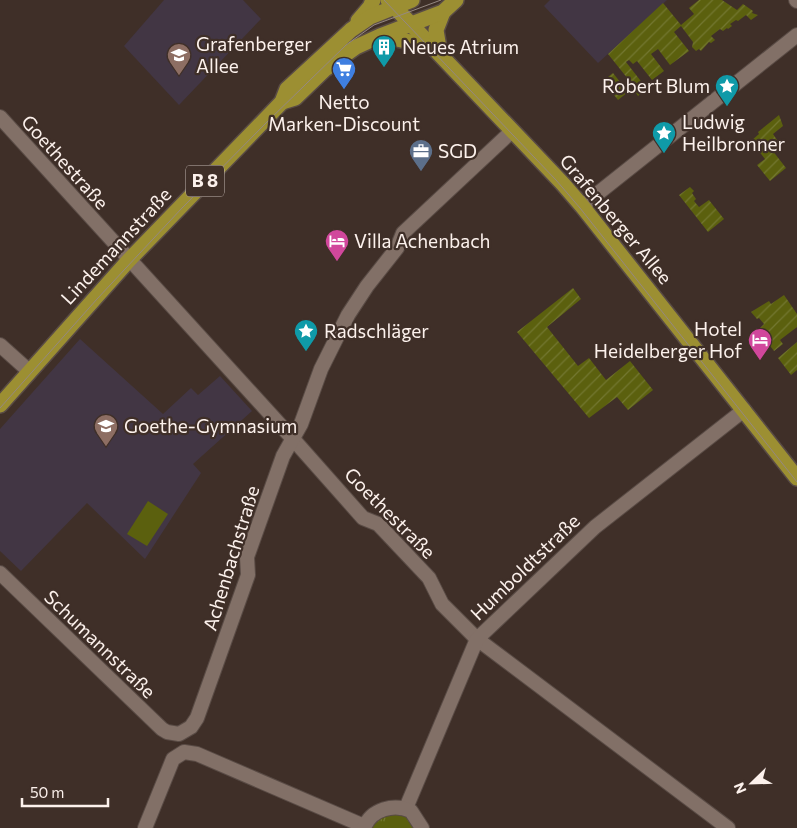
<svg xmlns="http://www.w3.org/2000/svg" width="797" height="828" font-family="Commissioner,sans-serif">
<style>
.education{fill:#423644}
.grass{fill:url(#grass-tufts)}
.garden{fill:url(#garden-furrows)}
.pitch{fill:#5b600e}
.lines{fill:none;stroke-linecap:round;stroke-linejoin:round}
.minor-casing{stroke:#594b45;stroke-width:16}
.major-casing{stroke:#594b45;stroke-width:18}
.minor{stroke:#827067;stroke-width:14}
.major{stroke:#9c8f32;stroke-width:15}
.tram{stroke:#958882;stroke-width:1}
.labels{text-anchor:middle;stroke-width:4.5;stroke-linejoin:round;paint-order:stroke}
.shield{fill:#3f2f28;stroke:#c3b7b1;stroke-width:1}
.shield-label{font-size:18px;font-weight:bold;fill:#fcf1ec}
.poi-label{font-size:19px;fill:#fcf1ec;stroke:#3f2f28;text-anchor:start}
.street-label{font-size:19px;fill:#fcf1ec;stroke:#3f2f28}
</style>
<defs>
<pattern id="grass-tufts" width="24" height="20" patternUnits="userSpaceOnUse" patternTransform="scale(1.25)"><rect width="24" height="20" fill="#5b600e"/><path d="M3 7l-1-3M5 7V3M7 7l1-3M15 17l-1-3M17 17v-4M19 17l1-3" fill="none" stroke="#737731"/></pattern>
<pattern id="garden-furrows" width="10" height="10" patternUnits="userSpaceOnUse" patternTransform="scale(1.25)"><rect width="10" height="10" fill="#5b600e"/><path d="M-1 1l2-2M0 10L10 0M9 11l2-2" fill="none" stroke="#737731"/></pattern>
</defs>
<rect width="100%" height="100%" fill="#3f2f28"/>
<g class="education">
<path d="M164 0H243L261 19 179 105 124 46Z"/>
<path d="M550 0H667L598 63 544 6Z"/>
<path d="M80 339 163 414 191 388 198 395 220 376 252 411 193 464 201 473 145 559 87 503 21 571 0 551V429Z"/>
</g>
<path class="grass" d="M400 808 420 828H365L367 822Z"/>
<g class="garden">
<path d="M699 0H722L737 10 743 4 753 11 752 13 758 15 751 20 746 15 738 21 736 20 730 24 732 26 728 29 727 28 723 31 720 29 711 36 715 40 711 43 709 42 701 51 699 49 696 51 692 47 693 42 681 26 674 32 689 51 670 65 658 49 651 54 664 71 652 80 637 61 633 64 629 60 626 62 647 89 638 96 636 93V89L608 54 663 3 681 25 694 14 689 8Z"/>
<path d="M613 73 628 92 618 100 603 81Z"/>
<path d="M779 115 783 126 773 134 777 140 769 146 786 168 770 181 757 165 765 159 751 141 759 134 758 132Z"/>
<path d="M690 187 694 191 692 193 696 199 694 201 699 207 709 200 724 219 708 232 679 195Z"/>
<path d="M573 288 581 299 547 327 578 366 589 358 606 380 630 361 653 390 628 410 617 397 589 418 517 332Z"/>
<path d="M784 295 797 314V327L780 340 783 344 774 351 758 330 764 324 759 318 757 319 751 312 769 301 771 304Z"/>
<path d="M797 342V370L791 375 778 358Z"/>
</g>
<path class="pitch" d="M148 501 168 514 147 546 127 534Z"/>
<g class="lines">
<g class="minor-casing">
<g id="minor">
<path d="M796 0 797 1"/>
<path d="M0 117 293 439 363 518 378 524 429 578 442 604 477 639 728 828"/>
<path d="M582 206 797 35"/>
<path d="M0 345 29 371"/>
<path d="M0 573 162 729 167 732 179 734 191 727 197 718 248 575 247 557 283 456 301 424 321 369 348 315 367 286 397 248 403 233 512 131"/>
<path d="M406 808 477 639 595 527 744 410"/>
<path d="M145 828 173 759 184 752 197 754 364 826"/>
<path d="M364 828C371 809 394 803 411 811L422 828"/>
</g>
</g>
<g class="major-casing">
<g id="major">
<path d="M388 0 563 184 582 206 797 478"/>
<path d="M358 21 370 7 373 0"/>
<path d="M382 36 430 46"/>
<path d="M440 54 436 30 443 12"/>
<path d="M282 102 295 98 324 70 356 47 380 36 443 12 456 0"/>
<path d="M0 405 129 260 282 102 287 89 351 30 370 17 412 0"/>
</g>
</g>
<use href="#minor" class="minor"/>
<use href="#major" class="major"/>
<g class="tram">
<path d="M384 0 556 180 580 208 797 482"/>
<path d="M0 408 97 299 182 208 266 123 346 45 374 25 441 0"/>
</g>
</g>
<defs>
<g id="building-pin" transform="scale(1.25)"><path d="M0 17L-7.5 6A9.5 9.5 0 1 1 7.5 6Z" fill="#0f9aa8" stroke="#3f2f28"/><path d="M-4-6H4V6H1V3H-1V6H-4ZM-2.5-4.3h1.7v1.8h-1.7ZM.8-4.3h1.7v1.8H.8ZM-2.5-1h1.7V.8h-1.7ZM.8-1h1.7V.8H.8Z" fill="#fff"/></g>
<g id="school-pin" transform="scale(1.25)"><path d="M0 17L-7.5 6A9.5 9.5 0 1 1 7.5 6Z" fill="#8d6e63" stroke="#3f2f28"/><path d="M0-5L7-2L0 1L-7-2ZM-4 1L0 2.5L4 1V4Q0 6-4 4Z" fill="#fff"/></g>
<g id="supermarket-pin" transform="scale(1.25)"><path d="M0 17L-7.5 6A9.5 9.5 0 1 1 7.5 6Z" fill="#3f7fe0" stroke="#3f2f28"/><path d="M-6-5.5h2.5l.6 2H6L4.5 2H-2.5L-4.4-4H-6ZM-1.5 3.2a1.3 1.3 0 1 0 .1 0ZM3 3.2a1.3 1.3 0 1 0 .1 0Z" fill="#fff"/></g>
<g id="sight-pin" transform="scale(1.25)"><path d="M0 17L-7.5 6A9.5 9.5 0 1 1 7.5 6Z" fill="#0f9aa8" stroke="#3f2f28"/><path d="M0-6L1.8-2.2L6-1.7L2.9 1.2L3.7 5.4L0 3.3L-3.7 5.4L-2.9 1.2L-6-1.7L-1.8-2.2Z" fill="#fff"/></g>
<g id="office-pin" transform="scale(1.25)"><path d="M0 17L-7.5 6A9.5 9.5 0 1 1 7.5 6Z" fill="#5c6f8a" stroke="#3f2f28"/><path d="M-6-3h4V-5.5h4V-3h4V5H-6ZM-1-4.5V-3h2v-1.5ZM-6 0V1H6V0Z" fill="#fff"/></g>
<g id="hotel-pin" transform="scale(1.25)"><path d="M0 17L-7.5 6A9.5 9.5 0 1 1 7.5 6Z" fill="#d1479c" stroke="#3f2f28"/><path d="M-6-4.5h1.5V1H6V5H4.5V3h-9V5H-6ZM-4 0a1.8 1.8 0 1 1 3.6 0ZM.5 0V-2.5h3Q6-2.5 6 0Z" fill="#fff"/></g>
</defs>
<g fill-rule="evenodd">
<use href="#building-pin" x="384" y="47"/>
<use href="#school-pin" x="179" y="55"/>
<use href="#supermarket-pin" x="344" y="69"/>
<use href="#sight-pin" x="727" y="86"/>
<use href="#sight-pin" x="664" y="133"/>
<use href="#office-pin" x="421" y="151"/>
<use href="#hotel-pin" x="337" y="241"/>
<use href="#sight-pin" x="306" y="331"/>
<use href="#hotel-pin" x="760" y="340"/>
<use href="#school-pin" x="106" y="426"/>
</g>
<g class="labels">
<rect class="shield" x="186" y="165.5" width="38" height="31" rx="4"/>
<g class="shield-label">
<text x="205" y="187">B 8</text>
</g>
<g class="poi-label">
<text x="196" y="51">Grafenberger<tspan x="196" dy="22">Allee</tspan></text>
<text x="402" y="54">Neues Atrium</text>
<text x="710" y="93" text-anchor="end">Robert Blum</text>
<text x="344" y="109" text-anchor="middle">Netto<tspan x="344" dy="22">Marken-Discount</tspan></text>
<text x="682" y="129">Ludwig<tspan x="682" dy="22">Heilbronner</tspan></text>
<text x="438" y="158">SGD</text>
<text x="354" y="248">Villa Achenbach</text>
<text x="742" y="336" text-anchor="end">Hotel<tspan x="742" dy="22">Heidelberger Hof</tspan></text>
<text x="324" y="338">Radschläger</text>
<text x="124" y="433">Goethe-Gymnasium</text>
</g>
<g class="street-label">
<text transform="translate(65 162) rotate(48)" y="7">Goethestraße</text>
<text transform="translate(616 219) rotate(50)" y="7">Grafenberger Allee</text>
<text transform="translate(116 246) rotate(-47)" y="7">Lindemannstraße</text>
<text transform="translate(390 513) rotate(45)" y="7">Goethestraße</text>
<text transform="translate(231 558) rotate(-73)" y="7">Achenbachstraße</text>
<text transform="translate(525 567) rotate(-44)" y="7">Humboldtstraße</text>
<text transform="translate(100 644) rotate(44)" y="7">Schumannstraße</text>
</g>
</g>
<g transform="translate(752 783) rotate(247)" stroke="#3f2f28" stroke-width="4" paint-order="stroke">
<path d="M0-4L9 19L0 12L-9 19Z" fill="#fcf1ec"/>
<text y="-8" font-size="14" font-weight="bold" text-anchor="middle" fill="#fcf1ec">N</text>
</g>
<path d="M22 798v8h86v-8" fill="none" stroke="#fcf1ec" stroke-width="2.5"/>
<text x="30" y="798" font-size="15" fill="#fcf1ec" stroke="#3f2f28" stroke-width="4" paint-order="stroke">50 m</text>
</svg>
